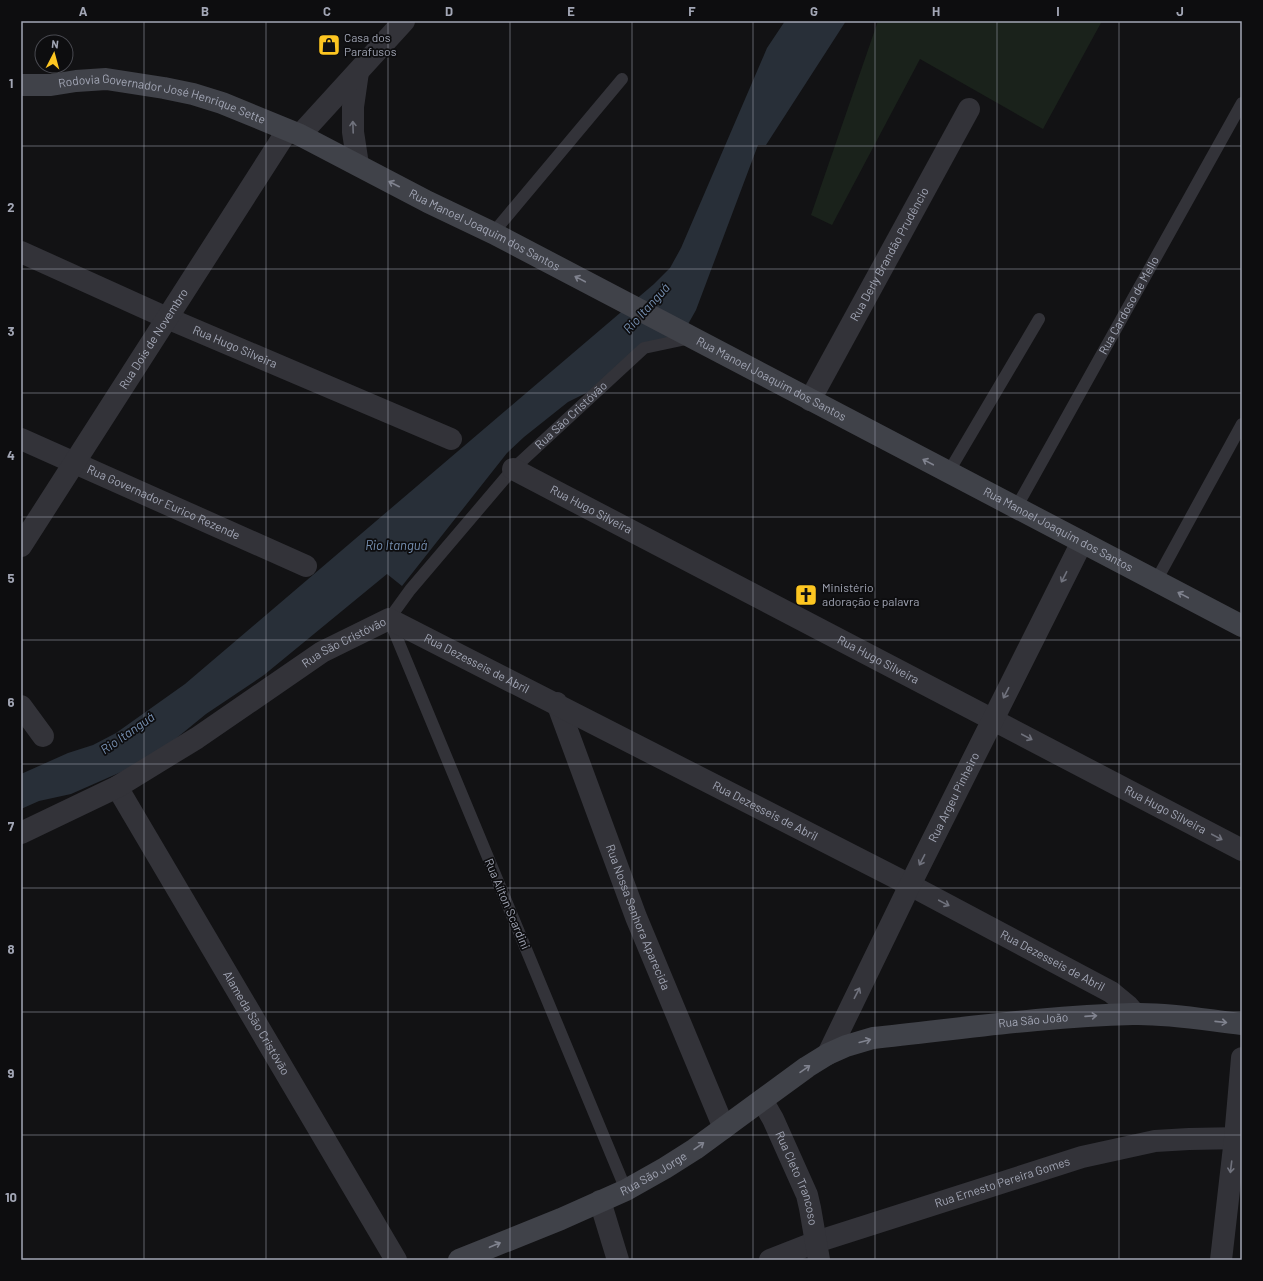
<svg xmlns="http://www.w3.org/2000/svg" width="1263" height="1281" font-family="Barlow,sans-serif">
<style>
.green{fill:#1a221b}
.water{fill:#282f38}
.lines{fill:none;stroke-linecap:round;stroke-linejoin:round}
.service{stroke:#333339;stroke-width:12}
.minor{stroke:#333339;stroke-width:22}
.tertiary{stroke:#333339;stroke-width:22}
.secondary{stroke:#404249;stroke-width:22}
.oneway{stroke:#70727d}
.oneway2{stroke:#80838f}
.grid{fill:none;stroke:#a2a6b5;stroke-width:1;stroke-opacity:0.55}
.labels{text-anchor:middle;stroke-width:3.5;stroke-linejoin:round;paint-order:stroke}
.poi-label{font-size:12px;fill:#a2a6b5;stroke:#0d0d0f;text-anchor:start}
.street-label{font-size:12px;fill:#a2a6b5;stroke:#0d0d0f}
.water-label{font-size:13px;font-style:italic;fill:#7791b3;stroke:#0d0d0f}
.neatline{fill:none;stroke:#a2a6b5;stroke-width:1.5}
.grid-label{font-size:13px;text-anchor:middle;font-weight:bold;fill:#a2a6b5}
</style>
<rect width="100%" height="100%" fill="#121214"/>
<path class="green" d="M878 21H1102L1043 129 920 59 832 225 811 215Z"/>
<path class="water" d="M785 21H846L766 145H758L696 310 687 326 665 345 647 353 590 391 568 402 524 437 507 453 402 586 387 574 264 675 206 714 168 745 137 765 71 794 39 801 21 809V774L68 753 93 745 116 733 185 684 654 284 670 268 681 248 767 48Z"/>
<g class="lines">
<g class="service">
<path d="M493 233 622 79"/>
<path d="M948 473 1039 319"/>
<path id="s1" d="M1016 508 1242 103"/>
<path d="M1156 581 1242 424"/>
<path id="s2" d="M626 1190 389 619 410 590 513 469 644 348 691 338"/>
</g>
<g class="minor">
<path id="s3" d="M21 252 167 318 451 439"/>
<path id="s4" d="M810 400 969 109"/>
<path id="s5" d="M21 439 306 566"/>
<path id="s6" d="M513 469 1242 850"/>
<path id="s7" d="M21 546 287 131"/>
<path id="s8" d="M557 703 636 917 724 1128"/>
<path d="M21 706 43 736"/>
<path id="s9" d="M117 787 396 1260"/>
<path id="s10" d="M21 833 117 787 197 738 322 652 389 619 910 885 1111 992 1128 1006 1135 1014"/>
<path d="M600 1201 618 1260"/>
<path id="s11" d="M770 1260 816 1242 1082 1157 1155 1141 1189 1139 1242 1138"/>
<path d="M1221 1260 1235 1138 1242 1058"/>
</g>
<g class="tertiary">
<path d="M358 72 353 107V132L358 165"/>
<path d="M300 135 404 21"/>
<path id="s12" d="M828 1054 910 885 1082 542"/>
<path id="s13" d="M762 1100 773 1119 807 1195 810 1208 819 1260"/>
</g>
<g class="secondary">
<path id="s14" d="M21 85H51L76 81 106 79 164 88 193 94 222 103 300 135 428 202 493 233 1242 626"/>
<path id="s15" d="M459 1260 561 1219 626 1190 665 1168 695 1149 807 1067 828 1054 846 1046 873 1038C959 1029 1046 1016 1133 1014 1169 1013 1206 1020 1242 1024"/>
</g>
</g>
<defs><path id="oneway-shaft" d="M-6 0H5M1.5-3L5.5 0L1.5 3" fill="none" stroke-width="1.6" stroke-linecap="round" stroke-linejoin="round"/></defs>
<g class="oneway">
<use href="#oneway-shaft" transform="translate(353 127) rotate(-92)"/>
<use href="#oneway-shaft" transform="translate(1064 577) rotate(117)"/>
<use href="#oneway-shaft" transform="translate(1006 693) rotate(117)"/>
<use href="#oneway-shaft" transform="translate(1027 737) rotate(28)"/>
<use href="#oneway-shaft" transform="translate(1217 837) rotate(28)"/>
<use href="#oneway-shaft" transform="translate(922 860) rotate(117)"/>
<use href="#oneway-shaft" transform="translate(944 903) rotate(28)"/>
<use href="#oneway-shaft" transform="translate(857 993) rotate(-63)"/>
<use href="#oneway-shaft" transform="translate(1231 1167) rotate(97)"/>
</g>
<g class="oneway2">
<use href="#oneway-shaft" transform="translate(394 184) rotate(-153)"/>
<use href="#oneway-shaft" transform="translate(580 279) rotate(-152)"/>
<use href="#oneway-shaft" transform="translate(928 462) rotate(-152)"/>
<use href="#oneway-shaft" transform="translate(1183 595) rotate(-152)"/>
<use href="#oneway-shaft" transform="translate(1091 1016) rotate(-4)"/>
<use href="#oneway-shaft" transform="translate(1221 1022) rotate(6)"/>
<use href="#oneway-shaft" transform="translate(865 1041) rotate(-15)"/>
<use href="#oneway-shaft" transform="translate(805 1069) rotate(-35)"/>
<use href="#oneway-shaft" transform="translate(699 1146) rotate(-35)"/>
<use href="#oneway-shaft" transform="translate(495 1245) rotate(-23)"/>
</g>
<path class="grid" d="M144 21V1260M266 21V1260M388 21V1260M510 21V1260M632 21V1260M753 21V1260M875 21V1260M997 21V1260M1119 21V1260M21 146H1242M21 269H1242M21 393H1242M21 517H1242M21 640H1242M21 764H1242M21 888H1242M21 1012H1242M21 1135H1242"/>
<defs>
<g id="shop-square" transform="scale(1.15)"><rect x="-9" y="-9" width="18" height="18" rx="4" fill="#fdc621" stroke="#0d0d0f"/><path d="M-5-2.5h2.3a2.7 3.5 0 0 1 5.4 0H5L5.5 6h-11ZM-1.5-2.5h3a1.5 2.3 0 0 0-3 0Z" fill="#111"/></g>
<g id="church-square" transform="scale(1.15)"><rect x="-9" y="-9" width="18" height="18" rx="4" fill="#fdc621" stroke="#0d0d0f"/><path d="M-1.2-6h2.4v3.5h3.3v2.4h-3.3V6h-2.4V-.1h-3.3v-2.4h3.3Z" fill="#111"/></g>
</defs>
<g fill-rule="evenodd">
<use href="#shop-square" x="329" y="45"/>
<use href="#church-square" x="806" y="595"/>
</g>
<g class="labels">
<g class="poi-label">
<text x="344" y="42">Casa dos<tspan x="344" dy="14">Parafusos</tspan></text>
<text x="822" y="592">Ministério<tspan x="822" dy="14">adoração e palavra</tspan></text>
</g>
<g class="street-label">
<text dy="4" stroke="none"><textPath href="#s14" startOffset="144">Rodovia Governador José Henrique Sette</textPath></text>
<text dy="4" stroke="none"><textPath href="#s14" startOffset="496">Rua Manoel Joaquim dos Santos</textPath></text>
<text dy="4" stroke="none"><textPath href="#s4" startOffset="166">Rua Derly Brandão Prudêncio</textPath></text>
<text dy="4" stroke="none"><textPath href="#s1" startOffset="232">Rua Cardoso de Mello</textPath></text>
<text dy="4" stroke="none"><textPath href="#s7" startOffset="246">Rua Dois de Novembro</textPath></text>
<text dy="4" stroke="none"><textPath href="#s3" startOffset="234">Rua Hugo Silveira</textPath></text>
<text dy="4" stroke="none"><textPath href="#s14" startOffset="819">Rua Manoel Joaquim dos Santos</textPath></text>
<text dy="4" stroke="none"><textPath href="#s2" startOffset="892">Rua São Cristóvão</textPath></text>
<text dy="4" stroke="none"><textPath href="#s5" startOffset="156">Rua Governador Eurico Rezende</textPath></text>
<text dy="4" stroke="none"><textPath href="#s6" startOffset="88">Rua Hugo Silveira</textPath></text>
<text dy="4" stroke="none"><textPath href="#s14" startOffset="1143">Rua Manoel Joaquim dos Santos</textPath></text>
<text dy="4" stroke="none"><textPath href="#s10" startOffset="376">Rua São Cristóvão</textPath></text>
<text dy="4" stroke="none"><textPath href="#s6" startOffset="412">Rua Hugo Silveira</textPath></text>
<text dy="4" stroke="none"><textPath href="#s10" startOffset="525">Rua Dezesseis de Abril</textPath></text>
<text dy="4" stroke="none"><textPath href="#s12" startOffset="286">Rua Argeu Pinheiro</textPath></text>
<text dy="4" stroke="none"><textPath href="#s6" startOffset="736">Rua Hugo Silveira</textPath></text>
<text dy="4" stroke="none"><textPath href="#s10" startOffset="849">Rua Dezesseis de Abril</textPath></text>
<text transform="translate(507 904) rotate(67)" y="4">Rua Aílton Scardini</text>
<text dy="4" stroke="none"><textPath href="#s8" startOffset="229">Rua Nossa Senhora Aparecida</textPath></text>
<text dy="4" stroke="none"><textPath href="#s10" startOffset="1173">Rua Dezesseis de Abril</textPath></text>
<text dy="4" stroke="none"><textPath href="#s15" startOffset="634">Rua São João</textPath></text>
<text dy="4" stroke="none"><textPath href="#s9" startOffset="274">Alameda São Cristóvão</textPath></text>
<text dy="4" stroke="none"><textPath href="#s15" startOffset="213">Rua São Jorge</textPath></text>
<text dy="4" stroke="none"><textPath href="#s13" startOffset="86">Rua Cleto Trancoso</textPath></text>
<text dy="4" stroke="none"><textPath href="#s11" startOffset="245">Rua Ernesto Pereira Gomes</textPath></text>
</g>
<g class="water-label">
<text transform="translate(646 308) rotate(-48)" y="5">Rio Itanguá</text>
<text x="396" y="550">Rio Itanguá</text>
<text transform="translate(127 733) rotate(-35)" y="5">Rio Itanguá</text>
</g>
</g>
<rect width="1263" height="1281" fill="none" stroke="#0d0d0f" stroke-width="44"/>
<g transform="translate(54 54) rotate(6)"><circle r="19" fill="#0d0d0f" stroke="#494a51"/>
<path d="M0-3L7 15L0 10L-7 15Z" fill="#fdc621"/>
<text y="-6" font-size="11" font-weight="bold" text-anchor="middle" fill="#a2a6b5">N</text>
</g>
<rect x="22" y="22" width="1219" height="1237" class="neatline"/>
<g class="grid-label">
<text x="83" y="16">A</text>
<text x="205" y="16">B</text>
<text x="327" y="16">C</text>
<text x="449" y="16">D</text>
<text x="571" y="16">E</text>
<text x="692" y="16">F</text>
<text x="814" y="16">G</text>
<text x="936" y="16">H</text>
<text x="1058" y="16">I</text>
<text x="1180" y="16">J</text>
<text x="11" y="88">1</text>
<text x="11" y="212">2</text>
<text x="11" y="336">3</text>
<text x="11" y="460">4</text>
<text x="11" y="583">5</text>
<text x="11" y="707">6</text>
<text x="11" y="831">7</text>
<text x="11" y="954">8</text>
<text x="11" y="1078">9</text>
<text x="11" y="1202">10</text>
</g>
</svg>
